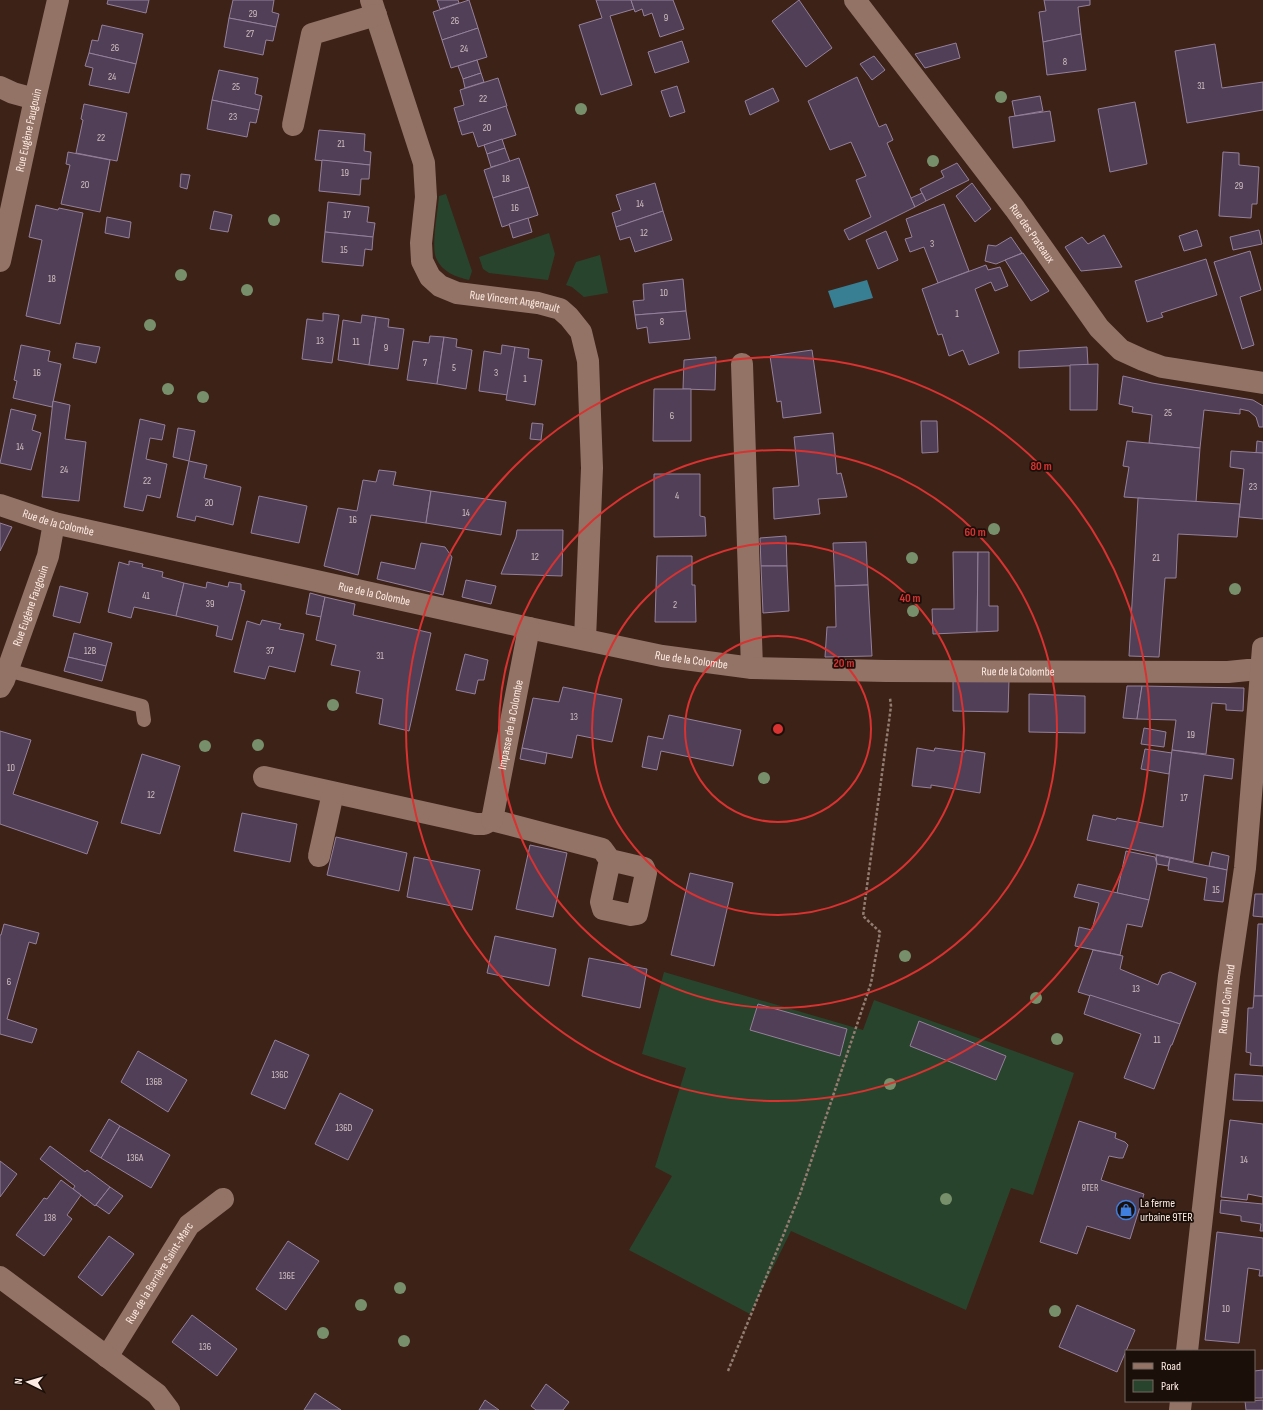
<svg xmlns="http://www.w3.org/2000/svg" width="1263" height="1410" font-family="'Sofia Sans Condensed',sans-serif">
<style>
.green{fill:#29442c}
.water{fill:#397f93}
.building{fill:#513f57;stroke:#94809b}
.lines{fill:none;stroke-linecap:round;stroke-linejoin:round}
.path{stroke:#937c72;stroke-width:2.5;stroke-dasharray:3 2;stroke-linecap:butt}
.lane{stroke:#937366;stroke-width:14}
.street{stroke:#937366;stroke-width:22}
.secondary{stroke:#937366;stroke-width:22}
.tree{fill:#778f6a}
.ring{fill:none;stroke:#d83231;stroke-width:2}
.labels{text-anchor:middle;stroke-width:3.5;stroke-linejoin:round;paint-order:stroke}
.number-label{font-size:10px;fill:#d3c1c1}
.street-label{font-size:12px;fill:#feece4;stroke:#1b0f0a}
.poi-label{font-size:12px;fill:#feece4;stroke:#1b0f0a;text-anchor:start}
.centre{fill:#d83231;stroke:#1b0f0a;stroke-width:2}
.ring-label{font-size:12px;text-anchor:middle;font-weight:bold;fill:#d83231;stroke:#1b0f0a;stroke-width:3.5;stroke-linejoin:round;paint-order:stroke}
</style>
<rect width="100%" height="100%" fill="#3d2217"/>
<g class="green">
<path d="M446 194 472 271 469 280C456 277 442 272 436 258 431 245 438 211 439 196Z"/>
<path d="M549 233 555 254 548 280 489 273 483 269 479 257Z"/>
<path d="M600 255 608 293 584 297 572 287 566 285 576 262Z"/>
<path d="M664 972 863 1030 874 1000 1074 1073 1033 1195 1011 1188 966 1310 791 1231 750 1314 629 1250 672 1176 655 1167 686 1068 642 1054Z"/>
</g>
<path class="water" d="M867 280 873 298 834 308 828 291Z"/>
<g class="building">
<path d="M108 0H149L146 13 107 4Z"/>
<path d="M233 0H274L272 12 279 14 276 27 229 18Z"/>
<path d="M437 0H458L459 3 440 9Z"/>
<path d="M469 0 478 28 442 40 433 12Z"/>
<path d="M596 0H631L634 9 610 16 632 85 601 95 579 25 602 18Z"/>
<path d="M631 0H673L684 29 660 37 652 13 644 16 642 9 635 12Z"/>
<path d="M799 0 832 48 806 67 772 21Z"/>
<path d="M1044 0H1090V5L1078 7 1081 34 1043 42 1039 12 1046 11Z"/>
<path d="M229 18 276 27 273 41 266 40 263 55 224 47Z"/>
<path d="M102 25 143 34 136 64 89 53 92 40 98 41Z"/>
<path d="M478 28 487 57 451 68 442 40Z"/>
<path d="M1081 34 1086 70 1047 75 1043 42Z"/>
<path d="M682 41 689 62 655 73 648 52Z"/>
<path d="M956 43 960 58 925 68 915 54Z"/>
<path d="M1215 44 1222 88 1263 82V110L1187 123 1175 51Z"/>
<path d="M89 53 136 64 129 93 89 85 93 68 85 66Z"/>
<path d="M874 56 885 70 872 80 860 64Z"/>
<path d="M477 60 481 73 463 79 458 66Z"/>
<path d="M219 70 258 78 255 94 262 96 259 110 212 100Z"/>
<path d="M481 73 484 82 465 88 463 79Z"/>
<path d="M857 77 879 127 886 124 893 140 887 143 915 207 849 240 844 230 871 217 856 180 866 176 851 142 830 150 808 101Z"/>
<path d="M498 78 507 106 458 122 454 108 464 105 460 90Z"/>
<path d="M677 86 685 112 670 117 661 91Z"/>
<path d="M773 88 779 101 750 115 745 101Z"/>
<path d="M1040 96 1043 111 1015 116 1012 101Z"/>
<path d="M212 100 259 110 256 123 250 122 247 137 207 129Z"/>
<path d="M1135 102 1147 164 1110 172 1098 109Z"/>
<path d="M84 104 127 113 117 161 76 153 83 120 81 119Z"/>
<path d="M506 106 516 135 478 147 473 132 462 135 458 122Z"/>
<path d="M1050 111 1055 141 1013 148 1009 117Z"/>
<path d="M319 130 365 134 364 151 371 152 370 165 315 160Z"/>
<path d="M502 139 505 148 487 154 484 145Z"/>
<path d="M505 148 510 162 491 167 487 154Z"/>
<path d="M68 152 110 160 100 212 61 204 70 165 66 164Z"/>
<path d="M1223 152 1239 153V165L1259 167 1257 204H1252L1251 218 1219 216Z"/>
<path d="M519 158 529 187 493 198 484 170Z"/>
<path d="M322 160 370 165 369 179H361L360 195 319 191Z"/>
<path d="M957 163 969 180 926 201 920 189 944 177 941 171Z"/>
<path d="M181 174 190 175 187 189 180 187Z"/>
<path d="M655 183 663 211 616 227 612 213 621 210 616 195Z"/>
<path d="M972 183 991 209 975 222 956 196Z"/>
<path d="M529 187 538 215 502 227 493 198Z"/>
<path d="M922 193 926 201 915 207 911 198Z"/>
<path d="M328 202 369 207 367 222 375 223 373 237 325 232Z"/>
<path d="M944 204 969 271 938 283 924 247 910 252 905 239 912 237 906 219Z"/>
<path d="M36 205 58 210 59 208 83 213 60 324 26 316 42 240 29 237Z"/>
<path d="M214 211 232 215 228 232 210 229Z"/>
<path d="M663 211 672 240 635 252 630 237 620 240 616 227Z"/>
<path d="M107 217 131 222 129 238 105 233Z"/>
<path d="M528 218 532 232 513 238 509 224Z"/>
<path d="M1197 230 1202 246 1184 251 1179 236Z"/>
<path d="M1259 230 1262 244 1233 250 1230 237Z"/>
<path d="M886 231 898 260 878 269 866 240Z"/>
<path d="M325 232 373 237 372 250 365 249 363 266 322 262Z"/>
<path d="M1104 235 1122 267 1081 271 1065 247 1082 237 1088 244Z"/>
<path d="M1011 237 1022 253 996 264 985 261 988 245 996 246Z"/>
<path d="M1250 251 1261 290 1240 297 1254 345 1242 349 1214 262Z"/>
<path d="M1023 253 1049 291 1031 301 1005 260Z"/>
<path d="M1206 259 1217 295 1161 313 1163 317 1147 322 1135 281Z"/>
<path d="M986 265 988 270 1000 267 1008 286 995 291 991 282 975 289 999 353 969 365 963 350 949 356 942 334 938 335 922 289Z"/>
<path d="M683 279 686 311 635 315 633 301 644 300 643 284Z"/>
<path d="M686 311 690 339 649 343 647 327 637 329 635 315Z"/>
<path d="M323 313 339 315 332 363 302 359 307 319 323 321Z"/>
<path d="M362 315 376 317 369 365 338 360 343 320 361 323Z"/>
<path d="M376 317 389 319 388 327 404 329 398 369 369 365Z"/>
<path d="M430 336 444 337 437 384 407 380 413 341 429 343Z"/>
<path d="M444 337 457 339 456 347 472 350 466 389 437 384Z"/>
<path d="M76 343 100 347 96 363 73 358Z"/>
<path d="M21 345 50 351 48 361 61 364 52 407 13 398 17 381 14 380Z"/>
<path d="M502 345 515 347 508 395 479 391 484 351 501 354Z"/>
<path d="M515 347 529 349 528 358 542 360 535 405 506 400Z"/>
<path d="M1087 347 1088 365 1019 368V351Z"/>
<path d="M812 350 821 413 783 418 781 401 777 402 770 356Z"/>
<path d="M716 357 715 390 683 389 684 360Z"/>
<path d="M1098 364 1097 410H1070V365Z"/>
<path d="M1123 376 1152 383 1253 400 1263 406V427H1259L1256 417 1249 411 1240 409V414L1204 410 1200 448 1149 443 1152 415 1132 412 1133 407 1119 404Z"/>
<path d="M654 389H691V441H653Z"/>
<path d="M53 401 70 405 65 439 86 442 79 501 42 497Z"/>
<path d="M11 409 36 415 32 430 41 433 31 470 0 463Z"/>
<path d="M140 419 165 425 162 440 150 438 146 459 167 464 160 498 147 495 143 511 124 507Z"/>
<path d="M921 421H937L938 452 922 453Z"/>
<path d="M532 423 543 424 541 440 530 439Z"/>
<path d="M178 428 195 431 189 461 173 457Z"/>
<path d="M833 433 837 474 841 473 847 497 818 499 820 514 774 519 773 488 799 486 794 437Z"/>
<path d="M1127 441 1200 448 1196 502 1124 497 1129 467 1123 466Z"/>
<path d="M1257 441 1263 442V453H1256Z"/>
<path d="M1231 451 1263 453V519L1239 517 1244 469 1230 467Z"/>
<path d="M189 461 207 465 204 478 241 487 233 525 196 516 195 521 177 517Z"/>
<path d="M379 470 396 472 393 485 431 491 426 523 371 515 358 575 324 566 338 508 357 511 363 480 376 482Z"/>
<path d="M654 474H700V516L705 517 706 536 654 537Z"/>
<path d="M431 491 506 502 501 535 426 523Z"/>
<path d="M259 496 307 506 299 543 251 533Z"/>
<path d="M1138 498 1240 504 1237 537 1178 534 1176 578H1165L1159 657 1129 656Z"/>
<path d="M0 523 12 527 0 551Z"/>
<path d="M517 530H563L562 576 501 574 516 537Z"/>
<path d="M786 536 787 566H761L760 538Z"/>
<path d="M866 542 868 585 835 586 833 543Z"/>
<path d="M421 543 445 547 452 557 443 595 377 579 381 562 415 569Z"/>
<path d="M953 552H978L977 632 933 634 932 609H954Z"/>
<path d="M978 552H989V606H998V631L977 632Z"/>
<path d="M657 556H692V585H695L696 622H655Z"/>
<path d="M129 561 143 564 142 567 163 572 162 577 184 583 176 616 134 607 131 618 108 612 119 562 129 565Z"/>
<path d="M761 566H787L789 611 763 613Z"/>
<path d="M466 580 496 586 491 604 462 597Z"/>
<path d="M207 582 228 587 229 582 241 584V590L245 591 232 640 216 636 218 626 176 616 184 583 206 588Z"/>
<path d="M868 585 872 656 825 657 827 627H836L835 586Z"/>
<path d="M60 586 88 593 80 623 53 616Z"/>
<path d="M310 593 325 597 321 617 306 614Z"/>
<path d="M325 597 355 604 353 615 431 633 409 731 379 724 383 699 356 693 360 671 331 665 336 645 316 640Z"/>
<path d="M262 620 281 624 279 629 304 634 295 672 269 666 265 679 234 672 247 621 260 625Z"/>
<path d="M74 633 112 643 106 666 68 657Z"/>
<path d="M465 654 488 660 484 680H478L475 694 456 690Z"/>
<path d="M68 657 106 666 102 681 64 671Z"/>
<path d="M953 680H1009L1008 712 953 711Z"/>
<path d="M1127 686H1142L1137 719 1123 718Z"/>
<path d="M1142 686 1244 688 1243 711 1226 710V704L1212 703 1206 754 1172 750 1176 720 1137 719Z"/>
<path d="M563 687 622 699 612 742 577 735 572 758 522 748 533 698 559 702Z"/>
<path d="M1029 694 1085 696V733L1029 732Z"/>
<path d="M669 715 741 730 733 766 661 751 657 770 642 767 648 736 663 739Z"/>
<path d="M1144 728 1166 732 1164 747 1141 744Z"/>
<path d="M0 731 31 740 13 794 98 822 87 854 0 824Z"/>
<path d="M522 748 547 753 545 764 520 759Z"/>
<path d="M917 748 934 751 935 748 965 752V750L985 753 980 793 931 785V788L912 786Z"/>
<path d="M1145 749 1172 753 1169 774 1141 769Z"/>
<path d="M1172 750 1234 759 1232 779 1204 775 1193 862 1087 840 1093 815 1116 820 1117 818 1163 827Z"/>
<path d="M142 754 180 766 160 834 121 823Z"/>
<path d="M242 813 297 824 290 862 234 851Z"/>
<path d="M336 837 407 853 399 891 327 875Z"/>
<path d="M530 845 567 853 553 917 516 909Z"/>
<path d="M1126 851 1155 857 1157 864 1149 900 1117 893Z"/>
<path d="M1212 852 1229 856 1227 870 1209 866Z"/>
<path d="M1156 855 1170 858 1168 866 1157 864Z"/>
<path d="M414 857 480 870 472 910 407 897Z"/>
<path d="M1170 858 1227 870 1223 902 1204 900 1207 878 1168 870Z"/>
<path d="M690 873 733 883 714 966 671 955Z"/>
<path d="M1078 884 1149 900 1142 927 1127 924 1120 955 1075 946 1079 927 1092 930 1099 903 1074 897Z"/>
<path d="M1255 894H1263V917L1253 916Z"/>
<path d="M4 924 39 933 36 944 29 942 7 1019 37 1029 32 1043 0 1034V935H1Z"/>
<path d="M1258 924H1263V996H1254Z"/>
<path d="M495 936 556 949 549 986 487 973Z"/>
<path d="M1093 950 1123 956 1120 969 1158 985 1162 975 1170 972 1196 983 1180 1024 1078 992Z"/>
<path d="M589 958 647 969 640 1008 582 996Z"/>
<path d="M1090 995 1180 1024 1172 1045H1171L1154 1089 1124 1078 1141 1034 1084 1014Z"/>
<path d="M1254 996H1263V1066L1250 1065 1251 1053 1246 1052 1248 1008H1253Z"/>
<path d="M758 1004 847 1029 840 1056 750 1030Z"/>
<path d="M919 1021 1006 1056 996 1080 910 1046Z"/>
<path d="M275 1040 309 1055 285 1109 251 1094Z"/>
<path d="M138 1051 187 1080 168 1112 121 1082Z"/>
<path d="M1235 1074 1263 1076V1101L1233 1100Z"/>
<path d="M340 1093 373 1110 348 1160 315 1144Z"/>
<path d="M109 1119 120 1126 101 1158 90 1151Z"/>
<path d="M1230 1120 1263 1124V1204V1197L1248 1194 1247 1200 1221 1197Z"/>
<path d="M1079 1121 1116 1133 1115 1138 1125 1142 1128 1145 1123 1158H1119L1109 1156 1101 1180 1144 1194 1130 1239 1087 1226 1077 1254 1040 1242Z"/>
<path d="M120 1126 170 1155 151 1188 101 1158Z"/>
<path d="M50 1146 85 1172 87 1170 110 1187 95 1206 73 1189 75 1186 40 1159Z"/>
<path d="M0 1161 17 1174 0 1197Z"/>
<path d="M61 1180 81 1195 67 1215 72 1219 44 1256 16 1235 44 1198 47 1199Z"/>
<path d="M110 1187 123 1196 109 1214 96 1205Z"/>
<path d="M1221 1200 1263 1204V1231H1260L1261 1224 1241 1221V1216L1220 1213Z"/>
<path d="M1217 1232 1263 1238V1276H1259L1260 1270 1248 1268 1239 1343 1205 1340Z"/>
<path d="M109 1236 134 1254 102 1296 78 1277Z"/>
<path d="M288 1241 319 1261 286 1310 256 1289Z"/>
<path d="M1077 1305 1135 1330 1117 1372 1059 1347Z"/>
<path d="M192 1315 237 1349 217 1376 172 1342Z"/>
<path d="M1263 1370V1398H1254V1371Z"/>
<path d="M546 1384 569 1402 563 1410H536L531 1406Z"/>
<path d="M315 1393 341 1410H304Z"/>
<path d="M485 1400 499 1410H479Z"/>
<path d="M1263 1400V1410H1246L1245 1401Z"/>
</g>
<g class="lines">
<path class="path" d="M728 1371 800 1194 871 983 880 932 863 916 891 706 890 698"/>
<path class="lane" d="M7 670 142 706 144 720"/>
<g class="street">
<path id="s1" d="M371 0 424 163 426 197 421 243 422 261 430 277 440 286 457 293 538 303 560 309 569 317 581 332 588 361 592 468 585 639"/>
<path id="s2" d="M855 0 1015 209 1099 328 1121 350 1143 360 1162 367 1263 383"/>
<path d="M0 87 13 93 35 99"/>
<path d="M293 125 312 34 376 15"/>
<path id="s3" d="M0 261 35 99 58 0"/>
<path d="M742 364 752 668"/>
<path id="s4" d="M0 505 54 523 529 628 662 656 752 668 886 671 1228 672 1248 670H1260"/>
<path id="s5" d="M0 687 4 680 48 556 54 523"/>
<path d="M264 777 476 824H484L492 820 602 849 610 860 644 868 646 873 637 914 631 915 603 909 601 902 610 860"/>
<path id="s6" d="M492 820 529 628"/>
<path d="M319 856 333 793"/>
<path id="s7" d="M107 1357 189 1225 223 1199"/>
</g>
<g class="secondary">
<path d="M0 1277 157 1394 169 1410"/>
<path id="s8" d="M1187 1351 1229 976 1245 868 1263 648"/>
<path d="M1180 1410 1181 1401"/>
</g>
</g>
<g class="tree">
<circle cx="1001" cy="97" r="6"/>
<circle cx="581" cy="109" r="6"/>
<circle cx="933" cy="161" r="6"/>
<circle cx="274" cy="220" r="6"/>
<circle cx="181" cy="275" r="6"/>
<circle cx="247" cy="290" r="6"/>
<circle cx="150" cy="325" r="6"/>
<circle cx="168" cy="389" r="6"/>
<circle cx="203" cy="397" r="6"/>
<circle cx="994" cy="529" r="6"/>
<circle cx="912" cy="558" r="6"/>
<circle cx="1235" cy="589" r="6"/>
<circle cx="913" cy="611" r="6"/>
<circle cx="333" cy="705" r="6"/>
<circle cx="258" cy="745" r="6"/>
<circle cx="205" cy="746" r="6"/>
<circle cx="764" cy="778" r="6"/>
<circle cx="905" cy="956" r="6"/>
<circle cx="1036" cy="998" r="6"/>
<circle cx="1057" cy="1039" r="6"/>
<circle cx="890" cy="1084" r="6"/>
<circle cx="946" cy="1199" r="6"/>
<circle cx="400" cy="1288" r="6"/>
<circle cx="361" cy="1305" r="6"/>
<circle cx="1055" cy="1311" r="6"/>
<circle cx="323" cy="1333" r="6"/>
<circle cx="404" cy="1341" r="6"/>
</g>
<g class="ring">
<circle cx="778" cy="729" r="93"/>
<circle cx="778" cy="729" r="186"/>
<circle cx="778" cy="729" r="279"/>
<circle cx="778" cy="729" r="372"/>
</g>
<defs>
<g id="shop-ring" transform="scale(1)"><circle r="9.5" fill="#1b0f0a" stroke="#3f7fe0" stroke-width="1.5"/><path d="M-5-2.5h2.3a2.7 3.5 0 0 1 5.4 0H5L5.5 6h-11ZM-1.5-2.5h3a1.5 2.3 0 0 0-3 0Z" fill="#3f7fe0"/></g>
</defs>
<g fill-rule="evenodd">
<use href="#shop-ring" x="1126" y="1210"/>
</g>
<g class="labels">
<g class="number-label">
<text x="253" y="17">29</text>
<text x="666" y="21">9</text>
<text x="455" y="24">26</text>
<text x="250" y="37">27</text>
<text x="115" y="51">26</text>
<text x="464" y="52">24</text>
<text x="1065" y="65">8</text>
<text x="112" y="80">24</text>
<text x="1201" y="89">31</text>
<text x="236" y="90">25</text>
<text x="483" y="102">22</text>
<text x="233" y="120">23</text>
<text x="487" y="131">20</text>
<text x="101" y="141">22</text>
<text x="341" y="147">21</text>
<text x="345" y="176">19</text>
<text x="506" y="182">18</text>
<text x="85" y="188">20</text>
<text x="1239" y="189">29</text>
<text x="640" y="207">14</text>
<text x="515" y="211">16</text>
<text x="347" y="218">17</text>
<text x="644" y="236">12</text>
<text x="932" y="247">3</text>
<text x="344" y="253">15</text>
<text x="52" y="282">18</text>
<text x="664" y="296">10</text>
<text x="957" y="317">1</text>
<text x="662" y="325">8</text>
<text x="320" y="344">13</text>
<text x="356" y="345">11</text>
<text x="386" y="351">9</text>
<text x="425" y="366">7</text>
<text x="454" y="371">5</text>
<text x="37" y="376">16</text>
<text x="496" y="376">3</text>
<text x="525" y="382">1</text>
<text x="1168" y="416">25</text>
<text x="672" y="419">6</text>
<text x="20" y="450">14</text>
<text x="64" y="473">24</text>
<text x="147" y="484">22</text>
<text x="1253" y="490">23</text>
<text x="677" y="499">4</text>
<text x="209" y="506">20</text>
<text x="466" y="516">14</text>
<text x="353" y="523">16</text>
<text x="535" y="560">12</text>
<text x="1156" y="561">21</text>
<text x="146" y="599">41</text>
<text x="210" y="607">39</text>
<text x="675" y="608">2</text>
<text x="90" y="654">12B</text>
<text x="270" y="654">37</text>
<text x="380" y="659">31</text>
<text x="574" y="720">13</text>
<text x="1191" y="738">19</text>
<text x="11" y="771">10</text>
<text x="151" y="798">12</text>
<text x="1184" y="801">17</text>
<text x="1216" y="893">15</text>
<text x="9" y="985">6</text>
<text x="1136" y="992">13</text>
<text x="1157" y="1043">11</text>
<text x="280" y="1078">136C</text>
<text x="154" y="1085">136B</text>
<text x="344" y="1131">136D</text>
<text x="135" y="1161">136A</text>
<text x="1244" y="1163">14</text>
<text x="1090" y="1191">9TER</text>
<text x="50" y="1221">138</text>
<text x="287" y="1279">136E</text>
<text x="1226" y="1312">10</text>
<text x="205" y="1350">136</text>
</g>
<g class="street-label">
<text dy="4" stroke="none"><textPath href="#s3" startOffset="134">Rue Eugène Faugouin</textPath></text>
<text dy="4" stroke="none"><textPath href="#s2" startOffset="293">Rue des Prateaux</textPath></text>
<text dy="4" stroke="none"><textPath href="#s1" startOffset="378">Rue Vincent Angenault</textPath></text>
<text dy="4" stroke="none"><textPath href="#s4" startOffset="61">Rue de la Colombe</textPath></text>
<text dy="4" stroke="none"><textPath href="#s4" startOffset="385">Rue de la Colombe</textPath></text>
<text dy="4" stroke="none"><textPath href="#s5" startOffset="87">Rue Eugène Faugouin</textPath></text>
<text dy="4" stroke="none"><textPath href="#s4" startOffset="709">Rue de la Colombe</textPath></text>
<text dy="4" stroke="none"><textPath href="#s4" startOffset="1036">Rue de la Colombe</textPath></text>
<text dy="4" stroke="none"><textPath href="#s6" startOffset="97">Impasse de la Colombe</textPath></text>
<text dy="4" stroke="none"><textPath href="#s8" startOffset="354">Rue du Coin Rond</textPath></text>
<text dy="4" stroke="none"><textPath href="#s7" startOffset="99">Rue de la Barrière Saint-Marc</textPath></text>
</g>
<g class="poi-label">
<text x="1140" y="1207">La ferme<tspan x="1140" dy="14">urbaine 9TER</tspan></text>
</g>
</g>
<circle cx="778" cy="729" r="6" class="centre"/>
<g class="ring-label">
<text x="1041" y="470">80 m</text>
<text x="975" y="536">60 m</text>
<text x="910" y="602">40 m</text>
<text x="844" y="667">20 m</text>
</g>
<rect x="1125" y="1350" width="130" height="52" fill="#1b0f0a" stroke="#766761"/>
<rect x="1133" y="1363" width="20" height="6" fill="#937366" stroke="#766761"/>
<text x="1161" y="1370" font-size="12" fill="#feece4">Road</text>
<rect x="1133" y="1380" width="20" height="12" fill="#29442c" stroke="#766761"/>
<text x="1161" y="1390" font-size="12" fill="#feece4">Park</text>
<g transform="translate(28 1382) rotate(275)" stroke="#1b0f0a" stroke-width="3" paint-order="stroke">
<path d="M0-3L7 15L0 10L-7 15Z" fill="#feece4"/>
<text y="-6" font-size="11" font-weight="bold" text-anchor="middle" fill="#feece4">N</text>
</g>
</svg>
